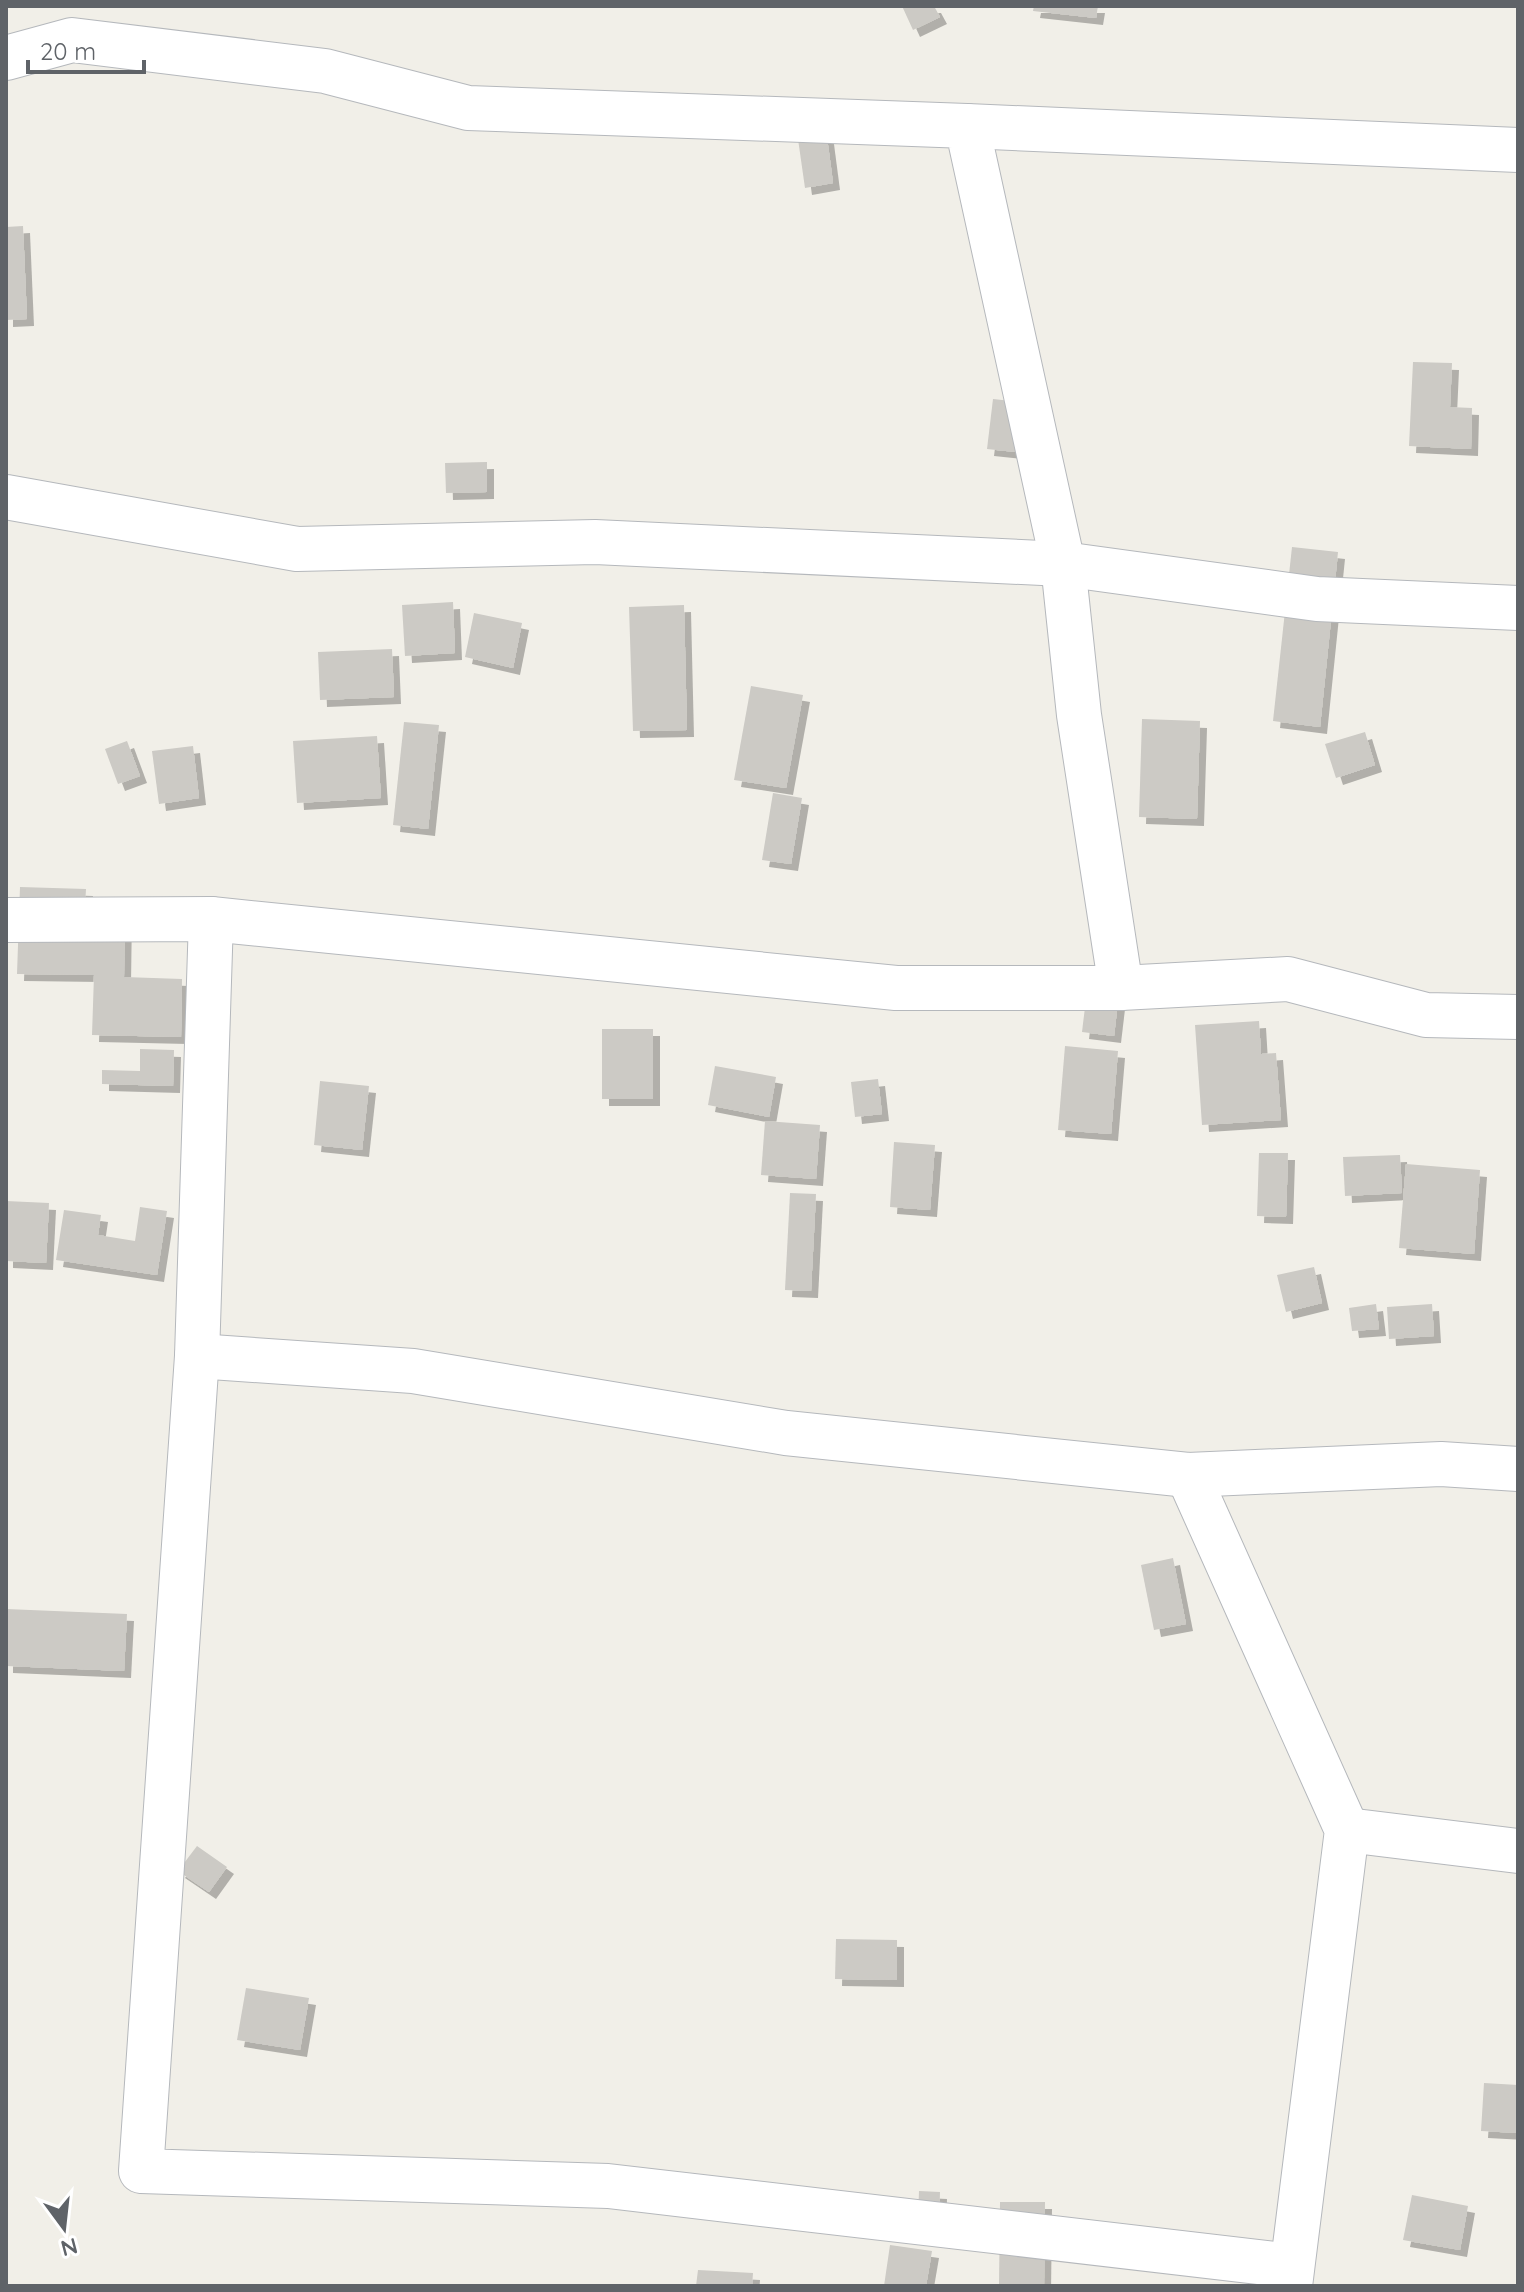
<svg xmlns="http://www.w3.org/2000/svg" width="1524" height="2292" font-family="Quicksand,sans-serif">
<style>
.building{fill:#cccac5;filter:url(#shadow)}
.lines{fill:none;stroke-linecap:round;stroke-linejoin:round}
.minor-casing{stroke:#b5b8bc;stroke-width:46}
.minor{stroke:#fff;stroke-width:44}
</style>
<defs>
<filter id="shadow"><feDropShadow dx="7" dy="7" stdDeviation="0" flood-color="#0004"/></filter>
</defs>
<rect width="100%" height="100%" fill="#f1efe8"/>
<g class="building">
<path d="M902 6H934L940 17 913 30Z"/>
<path d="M1034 6H1098L1096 18 1033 11Z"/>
<path d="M825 122 833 183 805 188 796 125Z"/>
<path d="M23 226 27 319 6 320V227Z"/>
<path d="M1413 362 1452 363 1450 407 1472 408 1471 449 1409 446Z"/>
<path d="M993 399 1039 404 1033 454 987 449Z"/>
<path d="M487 462V492L446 493 445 463Z"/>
<path d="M1292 547 1338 552 1320 727 1273 721Z"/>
<path d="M453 602 455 653 405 656 402 605Z"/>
<path d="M684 605 687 730 633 731 629 607Z"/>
<path d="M474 613 522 623 513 668 465 657Z"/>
<path d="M392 649 394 697 320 700 318 652Z"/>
<path d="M751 686 803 695 786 788 734 780Z"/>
<path d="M1142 719 1200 721 1197 819 1139 817Z"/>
<path d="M404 722 439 725 428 829 393 825Z"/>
<path d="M1365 732 1375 765 1336 778 1325 744Z"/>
<path d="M377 736 381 798 297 803 293 741Z"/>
<path d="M127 741 140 776 118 784 105 749Z"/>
<path d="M193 746 199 798 159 804 152 751Z"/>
<path d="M773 793 802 798 791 864 762 860Z"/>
<path d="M20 887 86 889 85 906H125L124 977 182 979 181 1037 92 1035 94 975 17 974Z"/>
<path d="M1089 974 1121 977 1114 1036 1082 1032Z"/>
<path d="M1259 1021 1261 1054 1276 1053 1281 1120 1202 1125 1195 1025Z"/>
<rect x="602" y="1029" width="51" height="70"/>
<path d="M1065 1046 1118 1051 1111 1134 1058 1130Z"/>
<path d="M140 1049 174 1050 173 1086 102 1084V1070L140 1071Z"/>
<path d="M715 1066 776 1077 769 1117 708 1105Z"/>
<path d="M878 1079 882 1114 855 1117 851 1082Z"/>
<path d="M320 1081 369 1086 362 1150 314 1145Z"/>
<path d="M765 1121 820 1125 816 1179 761 1175Z"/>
<path d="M894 1142 935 1145 930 1210 890 1207Z"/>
<path d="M1259 1153H1288L1286 1217 1257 1216Z"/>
<path d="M1400 1155 1402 1193 1345 1196 1343 1157Z"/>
<path d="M1406 1164 1480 1170 1474 1254 1399 1248Z"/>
<path d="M790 1193 816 1194 811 1291 785 1290Z"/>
<path d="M6 1201 49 1203 46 1263 6 1261Z"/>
<path d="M140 1207 167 1211 157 1275 56 1260 64 1210 101 1215 98 1235 135 1241Z"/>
<path d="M1314 1267 1322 1303 1286 1312 1277 1275Z"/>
<path d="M1376 1304 1379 1329 1352 1331 1349 1308Z"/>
<path d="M1432 1304 1434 1336 1389 1339 1387 1307Z"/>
<path d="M1173 1558 1186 1624 1154 1630 1141 1565Z"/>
<path d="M6 1609 127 1614 124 1671 6 1666Z"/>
<path d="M197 1846 227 1867 209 1892 178 1871Z"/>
<path d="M836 1939 897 1940V1980L835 1979Z"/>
<path d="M246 1988 309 1998 300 2050 237 2040Z"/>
<path d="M1484 2083 1518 2085V2133L1481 2131Z"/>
<path d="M919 2191 940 2192 939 2220 918 2219Z"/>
<path d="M1412 2195 1468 2206 1460 2250 1403 2240Z"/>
<path d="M1000 2202H1045L1044 2286H999Z"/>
<path d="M890 2245 932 2251 926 2286H884Z"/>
<path d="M698 2270 753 2273 752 2286H696Z"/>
</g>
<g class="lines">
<g class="minor-casing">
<g id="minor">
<path d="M6 58 72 40 325 71 468 108 967 126 1063 564 1079 715 1121 988"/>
<path d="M967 126 1518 150"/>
<path d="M6 497 297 549 595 542 1063 564 1317 599 1518 608"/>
<path d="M211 919 197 1356 141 2171 608 2186 1292 2266"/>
<path d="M6 920 211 919 896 988H1121L1288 979 1426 1015 1518 1017"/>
<path d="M197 1356 413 1371 786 1433 1188 1475 1441 1464 1518 1469"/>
<path d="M1188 1475 1347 1830 1290 2286"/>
<path d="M1347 1830 1518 1851"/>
</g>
</g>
<use href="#minor" class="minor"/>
</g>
<rect width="1524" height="2292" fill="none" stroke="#5f6368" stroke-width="16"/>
<g transform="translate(64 2228) rotate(165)" stroke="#ffffff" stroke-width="6" paint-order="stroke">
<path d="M0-6L14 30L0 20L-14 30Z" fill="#5f6368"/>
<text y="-12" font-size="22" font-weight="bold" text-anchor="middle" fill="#5f6368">N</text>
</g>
<path d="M28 60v12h116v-12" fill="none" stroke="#5f6368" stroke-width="4"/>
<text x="40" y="60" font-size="24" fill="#5f6368" stroke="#ffffff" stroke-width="6" paint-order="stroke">20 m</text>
</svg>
